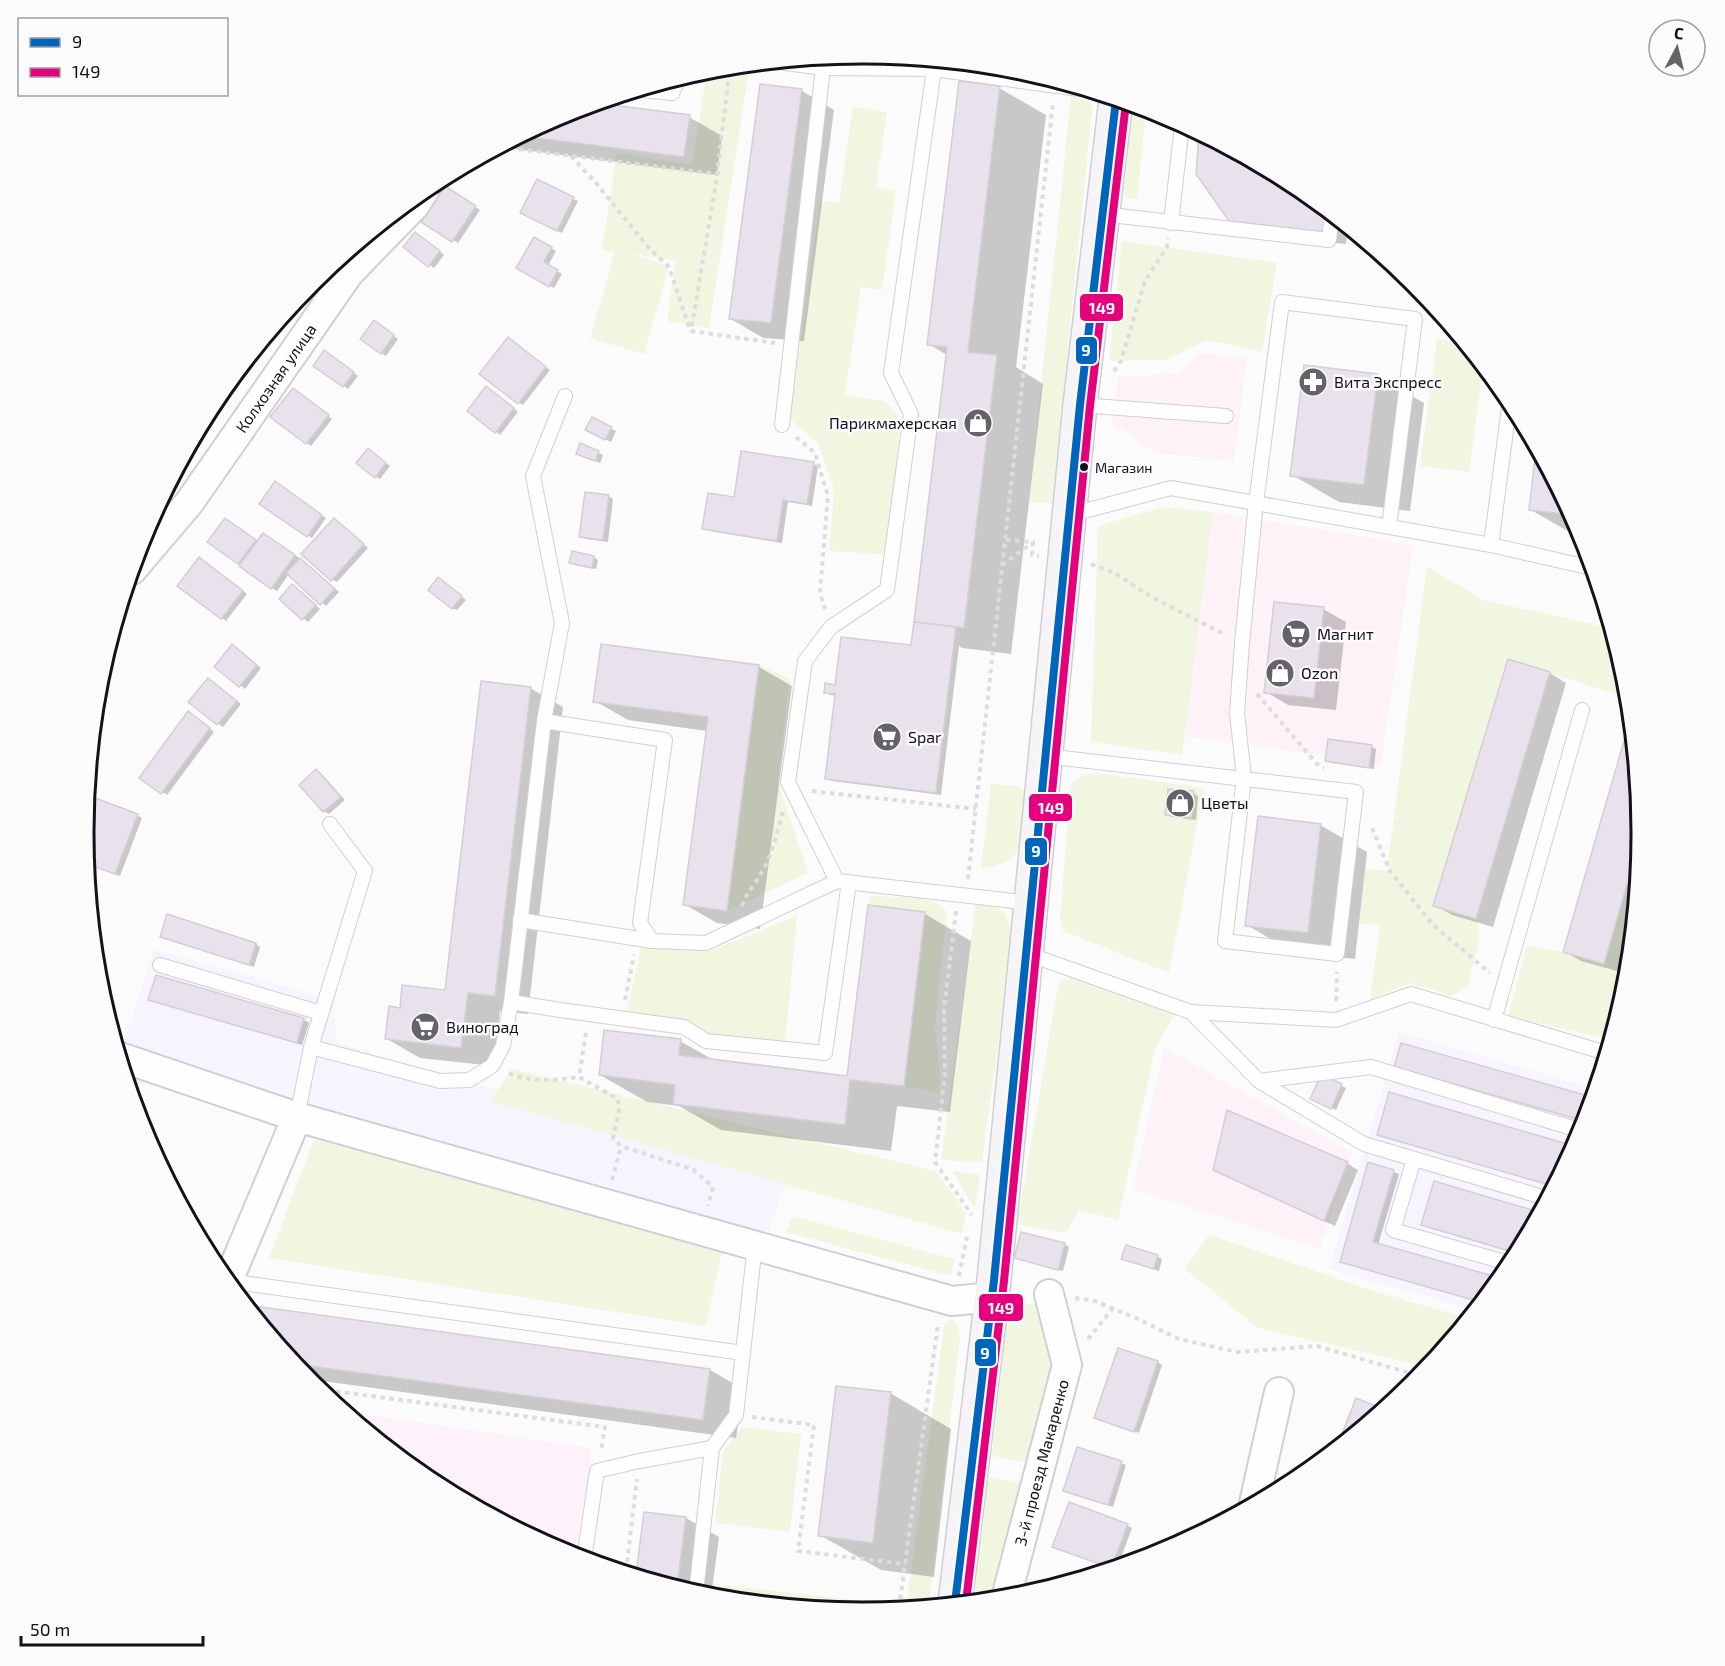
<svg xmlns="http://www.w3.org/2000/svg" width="1725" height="1666" font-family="'Exo 2',sans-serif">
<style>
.commercial{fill:#fcf2f8}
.built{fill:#f6f4fd}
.education{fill:#fdf2fa}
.green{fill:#f1f6e1}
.shadow{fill:#0003}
.building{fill:#e9e2ec;stroke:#d3cfd4;stroke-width:1.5}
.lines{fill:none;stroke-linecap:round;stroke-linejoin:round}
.lane-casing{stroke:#d0cfd5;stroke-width:16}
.street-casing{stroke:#d0cfd5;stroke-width:32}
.secondary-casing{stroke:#d0cfd5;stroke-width:36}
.path{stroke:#ddd;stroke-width:4;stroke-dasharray:4.5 4.5;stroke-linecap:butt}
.lane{stroke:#fefefe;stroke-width:14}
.street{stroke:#fefefe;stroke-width:28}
.secondary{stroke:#f6f4f6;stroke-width:33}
.bus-1-casing{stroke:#fbfbfb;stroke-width:12}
.bus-2-casing{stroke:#fbfbfb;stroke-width:12}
.bus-1{stroke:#0065bd;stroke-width:8}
.bus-2{stroke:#e5007d;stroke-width:8}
.bus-dot{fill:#13111c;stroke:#fbfbfb;stroke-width:2}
.labels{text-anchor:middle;stroke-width:5;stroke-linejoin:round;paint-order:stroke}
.bus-label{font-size:14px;fill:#13111c;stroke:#fbfbfb;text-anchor:start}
.street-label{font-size:16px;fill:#13111c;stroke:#fbfbfb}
.poi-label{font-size:16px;fill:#13111c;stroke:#fbfbfb;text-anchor:start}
.rim{fill:none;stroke:#13111c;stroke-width:3}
.line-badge{stroke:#fbfbfb;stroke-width:2}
.badge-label{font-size:16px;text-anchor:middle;font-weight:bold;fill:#fff}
</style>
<rect width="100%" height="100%" fill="#fbfbfb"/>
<g class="commercial">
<path d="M1197 353 1247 358 1234 461 1154 453 1112 422 1118 377 1179 373Z"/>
<path d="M1213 512 1413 545 1381 764 1184 736Z"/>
<path d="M1164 1048 1352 1152 1320 1249 1133 1189Z"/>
</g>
<g class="built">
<path d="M154 949 333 1000 337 1043 498 1090 794 1159 766 1239 312 1111 123 1045Z"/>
<path d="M1399 1032 1595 1089 1582 1131 1510 1266 1474 1310 1329 1269Z"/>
</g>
<path class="education" d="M345 1411 591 1448 581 1558 564 1553 429 1481Z"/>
<g class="green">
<path d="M707 70 748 76 709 328 667 321 676 261 631 254 669 266 644 354 590 338 615 252 602 250 617 153 692 165Z"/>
<path d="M1071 96 1089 100 1092 110 1052 503 1029 502Z"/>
<path d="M1133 105 1146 109 1137 199 1124 197Z"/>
<path d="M853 107 887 112 876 188 896 191 882 290 861 287 845 395 883 401 895 410 900 424 889 555 829 551 834 490 817 441 789 419 820 201 839 203Z"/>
<path d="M1122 241 1277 263 1262 351 1206 340 1166 360 1109 361Z"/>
<path d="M1437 339 1463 342 1483 367 1469 472 1420 466Z"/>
<path d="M1162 507 1213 512 1182 755 1091 742 1098 526Z"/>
<path d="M1427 566 1483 600 1611 628 1627 681 1628 698 1507 659 1433 906 1476 919 1480 934 1477 950 1468 985 1451 996 1410 983 1370 999 1380 925 1359 923 1365 869 1387 870Z"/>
<path d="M759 665 790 679 778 782 808 873 727 911Z"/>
<path d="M1098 773 1204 788 1169 973 1063 931 1060 919 1071 783 1083 775Z"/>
<path d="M991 783 1020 787 1028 793 1020 851C1009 860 997 868 981 868Z"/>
<path d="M1641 836 1626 985 1610 1040 1508 1016 1527 946 1563 952 1604 964Z"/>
<path d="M870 896 921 898 937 903 947 912 935 1025 940 1076 939 1094 904 1086 925 913 868 905Z"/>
<path d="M976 902C1003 906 1003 909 1013 933L982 1162 941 1160Z"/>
<path d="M797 916 785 1044 708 1036 687 1021 627 1011 641 945 709 951Z"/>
<path d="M1075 976 1174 1015 1155 1049 1118 1220 1079 1210 1066 1233 1017 1224 1057 992 1060 981Z"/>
<path d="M512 1069 936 1171 966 1213 962 1234 490 1101Z"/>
<path d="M314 1139 723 1247 706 1326 269 1258Z"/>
<path d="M952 1171 980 1175 975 1208Z"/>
<path d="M792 1216 954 1259 951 1276 786 1232Z"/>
<path d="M1209 1235 1377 1292 1468 1318 1426 1368 1397 1360 1258 1328 1185 1269Z"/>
<path d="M1036 1303 1048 1318 1060 1365 1033 1463 992 1456 1008 1310 1023 1304Z"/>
<path d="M953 1320 959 1328 960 1337 929 1605 906 1608 944 1326 948 1321Z"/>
<path d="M742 1427 801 1434 790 1532 715 1523 723 1451Z"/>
<path d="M979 1476 1028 1483 999 1599 964 1602Z"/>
<path d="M722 1585 871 1602 870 1611 862 1612 720 1598Z"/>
</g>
<g class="shadow">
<path d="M999 88 1046 115 1016 367 1043 384 1011 654 962 648 959 646 941 795 832 781 827 778 837 696 830 695 825 692 912 647 947 355 929 344Z"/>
<path d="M802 91 834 110 804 341 763 338 731 319Z"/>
<path d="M565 113 689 117 722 136 717 175 501 147Z"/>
<path d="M1201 135 1296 185 1348 229 1346 244 1253 234 1230 220 1197 174Z"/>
<path d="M445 188 480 210 458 243 423 221Z"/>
<path d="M573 199 578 201 562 233 527 215Z"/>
<path d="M420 237 444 255 434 268 405 247Z"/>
<path d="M535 239 556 251 548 266 562 274 554 288 518 268Z"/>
<path d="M379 325 398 339 386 356 381 353Z"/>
<path d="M513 342 550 370 523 405 518 402Z"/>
<path d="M329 355 358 376 348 389 344 386Z"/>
<path d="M1377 376 1424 403 1410 511 1339 502 1292 475Z"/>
<path d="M491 391 518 412 500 435 496 432Z"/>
<path d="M298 392 332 419 311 446 307 443Z"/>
<path d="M592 419 616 431 611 442 592 432Z"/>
<path d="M1537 451 1582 535 1583 537H1578L1531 510Z"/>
<path d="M373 453 390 466 380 479 375 476Z"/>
<path d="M598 453 603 455 600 463 583 456Z"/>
<path d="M813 464 818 466 812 506 788 502 782 543 709 531 704 529 735 499Z"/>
<path d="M280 486 326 518 312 538 307 535Z"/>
<path d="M608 496 613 499 608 542 586 539 581 537Z"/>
<path d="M334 519 368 548 337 582 332 579Z"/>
<path d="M230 523 258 542 268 537 305 562 339 592 326 606 289 574 277 591 272 588 210 542Z"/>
<path d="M594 557 598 560 596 569 575 565 571 562Z"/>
<path d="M204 562 247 594 226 621 222 618Z"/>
<path d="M443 582 466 600 457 610 452 608Z"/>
<path d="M293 585 320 609 308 622 281 599Z"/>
<path d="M1323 609 1346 622 1336 710 1288 705 1266 692Z"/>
<path d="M602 646 759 667 792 686 760 929 717 923 684 904 707 731 628 720 595 701Z"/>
<path d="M237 649 261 668 245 689 216 667Z"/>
<path d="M1550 673 1566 683 1493 927 1452 915 1435 905Z"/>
<path d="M213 682 241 704 223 727 190 702Z"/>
<path d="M530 688 563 707 528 1014 500 1011 494 1066 420 1058 387 1039 401 1009 447 992Z"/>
<path d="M193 716 214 732 167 795 141 777Z"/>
<path d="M1631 725 1641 833 1631 935 1620 972 1581 961 1564 951Z"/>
<path d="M1371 747 1376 749 1374 769 1332 763 1327 761Z"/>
<path d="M316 771 321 773 345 800 329 814 324 811Z"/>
<path d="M1193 793 1198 796 1196 820 1172 817 1167 815Z"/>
<path d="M87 802 137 815 142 818 120 876 86 863 84 833Z"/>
<path d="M1320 825 1367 852 1355 959 1293 952 1247 925Z"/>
<path d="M925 914 971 941 950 1112 897 1106 891 1151 721 1130 679 1106 647 1102 600 1075 680 1041 717 1062 848 1078Z"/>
<path d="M162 936 256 944 260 947 254 967Z"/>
<path d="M157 977 304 1020 309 1023 302 1045 155 1002 150 999Z"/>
<path d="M1402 1045 1592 1099 1585 1122 1401 1069 1396 1067Z"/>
<path d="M1322 1077 1346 1088 1336 1110 1317 1101Z"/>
<path d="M1390 1093 1574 1147 1553 1186 1383 1137 1378 1134Z"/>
<path d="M1228 1113 1348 1164 1358 1170 1335 1226 1214 1170Z"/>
<path d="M1369 1164 1399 1174 1378 1245 1499 1280 1480 1302 1346 1264 1341 1261Z"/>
<path d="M1538 1214 1517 1254 1427 1227 1422 1224Z"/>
<path d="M1064 1244 1069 1247 1063 1271 1021 1260 1016 1258Z"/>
<path d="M1157 1256 1162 1259 1159 1271 1123 1259Z"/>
<path d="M249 1307 710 1370 743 1389 736 1438 308 1379Z"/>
<path d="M1157 1362 1162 1365 1139 1433 1101 1420Z"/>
<path d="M890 1393 951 1429 934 1577 881 1570 820 1535Z"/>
<path d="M1121 1463 1126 1465 1113 1507 1069 1493Z"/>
<path d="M645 1513 686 1518 719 1537 711 1597 638 1575Z"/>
<path d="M511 1524 522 1526 533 1532 532 1536Z"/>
<path d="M1127 1525 1132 1528 1118 1566 1110 1568 1059 1549Z"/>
</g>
<g class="building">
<path d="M959 81 1000 86 968 352 997 355 964 628 914 622 947 347 927 345Z"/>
<path d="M760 84 802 89 771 323 729 319Z"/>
<path d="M597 103 690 115 684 157 522 136 565 113Z"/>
<path d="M1199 134 1296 185 1327 211 1324 232 1229 221 1196 174Z"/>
<path d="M537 179 574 197 557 231 520 213Z"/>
<path d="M445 186 476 206 452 242 421 222Z"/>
<path d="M415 232 440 251 428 267 403 247Z"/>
<path d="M534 237 552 247 544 262 558 270 549 287 516 268Z"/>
<path d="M374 320 394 335 381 354 360 339Z"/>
<path d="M508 337 546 367 518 404 479 374Z"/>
<path d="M324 350 354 372 343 387 313 366Z"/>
<path d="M1304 365 1378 374 1364 485 1290 476Z"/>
<path d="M486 386 514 408 495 433 467 411Z"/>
<path d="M293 388 329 415 306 444 270 417Z"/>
<path d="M592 417 612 427 605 440 585 430Z"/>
<path d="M580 443 599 451 595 461 576 454Z"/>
<path d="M368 448 386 463 375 478 356 463Z"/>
<path d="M1536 449 1572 515 1529 510Z"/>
<path d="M741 451 814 462 807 504 783 500 777 541 702 529 708 493 734 497Z"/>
<path d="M275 481 322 515 307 537 259 504Z"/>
<path d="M585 492 609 495 603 540 579 537Z"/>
<path d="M225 518 256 540 238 564 207 542Z"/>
<path d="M334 518 364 544 331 581 301 554Z"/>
<path d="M263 533 295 555 271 589 239 566Z"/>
<path d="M572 551 594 556 592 568 569 563Z"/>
<path d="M199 557 243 591 221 619 177 586Z"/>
<path d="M300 558 335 589 320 605 286 573Z"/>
<path d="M438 577 462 596 452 609 428 590Z"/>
<path d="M292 584 316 605 302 620 279 599Z"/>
<path d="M1274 602 1324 607 1314 698 1264 693Z"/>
<path d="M914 622 956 627 936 793 825 779 835 694 824 693 825 683 835 685 841 637 911 645Z"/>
<path d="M232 644 257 665 239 687 214 667Z"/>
<path d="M601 644 759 665 727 911 683 905 708 717 593 702Z"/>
<path d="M1508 659 1550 672 1476 919 1433 906Z"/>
<path d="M208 678 237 701 217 725 188 702Z"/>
<path d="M481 681 531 687 495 996 468 993 461 1048 385 1039 389 1006 400 1008 402 985 445 990Z"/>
<path d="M188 711 210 728 161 794 139 778Z"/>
<path d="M1630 720 1641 836 1604 964 1563 952Z"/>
<path d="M1328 739 1372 745 1369 768 1325 761Z"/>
<path d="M316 769 341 797 323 812 299 785Z"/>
<path d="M1168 789 1194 791 1191 818 1165 815Z"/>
<path d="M87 795 138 814 115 874 87 864 84 833Z"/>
<path d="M1258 816 1321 824 1308 933 1245 926Z"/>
<path d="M868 905 925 912 904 1086 850 1080 845 1125 673 1104 675 1085 599 1075 604 1030 681 1039 679 1055 847 1076Z"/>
<path d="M167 914 256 943 249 965 160 937Z"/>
<path d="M156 975 304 1018 297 1043 148 1000Z"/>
<path d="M1401 1043 1592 1097 1585 1121 1394 1067Z"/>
<path d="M1321 1075 1342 1084 1331 1109 1310 1099Z"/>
<path d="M1389 1092 1574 1146 1553 1186 1377 1135Z"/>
<path d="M1227 1110 1348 1162 1324 1221 1213 1170Z"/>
<path d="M1368 1162 1394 1170 1373 1242 1500 1278 1480 1302 1340 1262Z"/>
<path d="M1434 1181 1539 1212 1517 1253 1421 1225Z"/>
<path d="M1021 1232 1065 1243 1058 1270 1014 1258Z"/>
<path d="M1126 1245 1158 1255 1154 1269 1121 1259Z"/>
<path d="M247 1305 710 1369 703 1420 295 1364Z"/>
<path d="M1118 1348 1158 1361 1134 1432 1094 1418Z"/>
<path d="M836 1386 891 1392 873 1543 818 1536Z"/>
<path d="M1356 1398 1383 1409 1342 1442 1339 1441Z"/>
<path d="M1077 1447 1122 1461 1108 1505 1063 1491Z"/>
<path d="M1069 1502 1128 1524 1111 1568 1052 1547Z"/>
<path d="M644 1512 686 1517 677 1587 636 1574Z"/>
</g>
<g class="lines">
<g class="lane-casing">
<g id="lane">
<path d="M779 62 823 68 934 69 931 62"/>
<path d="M642 90 672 93 679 79"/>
<path d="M1102 214 1329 240 1332 215"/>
<path d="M1171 223 1182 125"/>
<path d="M1080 405 1226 416"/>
<path d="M782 425 823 68"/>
<path d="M1069 515 1171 488 1491 545 1592 568"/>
<path d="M1491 545 1510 400"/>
<path d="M544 721 665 740 640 923 652 941 706 943 837 881"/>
<path d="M1045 756 1356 792 1337 954 1225 941 1244 778 1237 713 1242 643 1255 511 1282 302 1415 319 1389 527"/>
<path d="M1031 903 837 881 788 782 805 661 831 627 887 590 911 414 891 373 934 69 1079 89"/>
<path d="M520 920 652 941"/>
<path d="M1025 953 1191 1012 1259 1081 1364 1144 1546 1198"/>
<path d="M160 965 321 1013"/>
<path d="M511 1002 544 721 562 623 533 476 565 396"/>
<path d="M1191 1012 1336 1020 1411 994 1606 1053"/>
<path d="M1494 1020 1582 710"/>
<path d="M311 1047 365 871 330 824"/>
<path d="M1259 1081 1371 1067 1582 1131"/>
<path d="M297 1117 311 1047 440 1081 469 1080 492 1066 503 1046 511 1002 560 1010 684 1027 706 1041 825 1053 849 882"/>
<path d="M1414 1159 1393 1230 1511 1264"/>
<path d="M228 1281 743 1353"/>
<path d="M584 1559 597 1471 639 1461 712 1448"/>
<path d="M696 1593 712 1448 736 1415 755 1245"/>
</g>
</g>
<g class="street-casing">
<g id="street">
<path id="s1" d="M132 570 189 503 349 273 415 205 425 189"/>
<path d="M120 1057 297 1117 952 1301 992 1297"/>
<path d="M228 1281 297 1117"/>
<path d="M1254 1503 1279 1392"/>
<path id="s2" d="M1006 1598 1067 1365 1049 1294"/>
</g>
</g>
<g class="secondary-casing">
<path id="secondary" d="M955 1603 994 1280 1080 405 1116 100"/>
</g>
<g class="path">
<path d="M501 147 717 174 730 67"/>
<path d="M571 156 596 183 647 246 669 267 690 330"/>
<path d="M718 171 691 331 775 343"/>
<path d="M1114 371 1121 361 1145 281 1167 247 1168 238"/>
<path d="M796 437 815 453 828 496 820 593 825 609"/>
<path d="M1006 540 1033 542 1032 555 1039 556"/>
<path d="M1091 564 1114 573 1155 599 1224 634"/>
<path d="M1002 565 1032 543"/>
<path d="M1257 694 1316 763 1324 768"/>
<path d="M812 791 976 809"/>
<path d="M1372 828 1390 871 1433 925 1490 973"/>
<path d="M968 879 1053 102"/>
<path d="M742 906C746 893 757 882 763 870 773 852 777 832 783 812"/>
<path d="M956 911 944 1009 945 1073 935 1162 972 1215"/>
<path d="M625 1000 634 955"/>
<path d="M1336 1001 1337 972"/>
<path d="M586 1033 579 1077 618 1099 619 1111 613 1138 621 1146 694 1170 713 1187 708 1206"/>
<path d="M509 1073C530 1083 556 1080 579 1077"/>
<path d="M612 1180 621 1146"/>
<path d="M959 1276 967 1237"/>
<path d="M1075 1298 1095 1301 1138 1319 1179 1339 1237 1352 1317 1346 1420 1376"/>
<path d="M1088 1339 1113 1308"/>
<path d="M318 1389 605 1427 601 1451"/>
<path d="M752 1417 814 1425 798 1551 905 1564"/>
<path d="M626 1571 637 1479"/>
<path d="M899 1608 938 1324"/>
</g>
<use href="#lane" class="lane"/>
<use href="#street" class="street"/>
<use href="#secondary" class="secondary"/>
<g class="bus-1-casing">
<path id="bus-1" d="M955 1603 994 1280 1080 405 1116 100"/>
</g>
<g class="bus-2-casing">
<path id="bus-2" d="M966 1602 1004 1281 1090 406 1126 103"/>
</g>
<use href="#bus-1" class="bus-1"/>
<use href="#bus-2" class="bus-2"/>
</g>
<defs>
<g id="pharmacy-disc" transform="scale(1.5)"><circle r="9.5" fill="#64636a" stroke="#fbfbfb"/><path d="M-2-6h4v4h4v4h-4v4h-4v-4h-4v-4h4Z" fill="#fff"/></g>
<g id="shop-disc" transform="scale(1.5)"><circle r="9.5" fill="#64636a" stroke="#fbfbfb"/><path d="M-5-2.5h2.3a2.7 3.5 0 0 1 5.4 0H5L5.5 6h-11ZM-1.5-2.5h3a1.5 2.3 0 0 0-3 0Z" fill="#fff"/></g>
<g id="supermarket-disc" transform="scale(1.5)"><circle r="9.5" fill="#64636a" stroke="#fbfbfb"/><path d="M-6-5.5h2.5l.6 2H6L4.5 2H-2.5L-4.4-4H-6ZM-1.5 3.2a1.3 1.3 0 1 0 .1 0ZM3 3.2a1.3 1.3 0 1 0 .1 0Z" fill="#fff"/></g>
</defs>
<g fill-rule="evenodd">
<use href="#pharmacy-disc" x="1313" y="382"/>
<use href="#shop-disc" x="978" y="423"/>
<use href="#supermarket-disc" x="1296" y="634"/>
<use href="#shop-disc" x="1280" y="673"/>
<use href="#supermarket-disc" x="887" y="737"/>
<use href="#shop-disc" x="1180" y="803"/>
<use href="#supermarket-disc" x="425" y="1027"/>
</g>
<circle class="bus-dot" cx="1084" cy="467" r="5"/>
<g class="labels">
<g class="bus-label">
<text x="1095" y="473">Магазин</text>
</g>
<g class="street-label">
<text dy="6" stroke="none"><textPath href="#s1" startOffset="240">Колхозная улица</textPath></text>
<text dy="6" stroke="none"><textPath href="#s2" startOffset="140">3-й проезд Макаренко</textPath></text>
</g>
<g class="poi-label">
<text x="1334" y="388">Вита Экспресс</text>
<text x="957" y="429" text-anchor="end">Парикмахерская</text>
<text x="1317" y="640">Магнит</text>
<text x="1301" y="679">Ozon</text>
<text x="908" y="743">Spar</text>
<text x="1201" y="809">Цветы</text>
<text x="446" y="1033">Виноград</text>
</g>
</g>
<path d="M0 0H1725V1666H0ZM862 64H863A768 768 0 0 1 1631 832V834A768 768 0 0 1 863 1602H862A768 768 0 0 1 94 834V832A768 768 0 0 1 862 64Z" fill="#fbfbfb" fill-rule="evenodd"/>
<path class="rim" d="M862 64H863A768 768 0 0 1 1631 832V834A768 768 0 0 1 863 1602H862A768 768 0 0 1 94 834V832A768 768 0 0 1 862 64Z"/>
<g class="line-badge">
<rect x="1079" y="293" width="45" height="29" rx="6" fill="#e5007d"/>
<rect x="1075" y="336" width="23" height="29" rx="6" fill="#0065bd"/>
<rect x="1028" y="793" width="45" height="29" rx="6" fill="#e5007d"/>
<rect x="1024" y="837" width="24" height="29" rx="6" fill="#0065bd"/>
<rect x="978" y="1293" width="46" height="29" rx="6" fill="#e5007d"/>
<rect x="974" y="1338" width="23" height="29" rx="6" fill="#0065bd"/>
</g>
<g class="badge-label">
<text x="1102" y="314">149</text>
<text x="1086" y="356">9</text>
<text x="1051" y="814">149</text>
<text x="1036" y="857">9</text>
<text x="1001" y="1314">149</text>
<text x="985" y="1359">9</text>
</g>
<rect x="18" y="18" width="210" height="78" fill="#fbfbfb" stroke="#9e9da2" stroke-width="1.5"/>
<rect x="30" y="38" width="30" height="9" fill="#0065bd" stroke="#9e9da2" stroke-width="1.5"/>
<text x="72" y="48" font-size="18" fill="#13111c">9</text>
<rect x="30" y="68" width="30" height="9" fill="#e5007d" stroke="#9e9da2" stroke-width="1.5"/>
<text x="72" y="78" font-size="18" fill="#13111c">149</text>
<g transform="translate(1677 48) rotate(7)"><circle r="28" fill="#fbfbfb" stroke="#9e9da2" stroke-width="1.5"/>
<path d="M0-4.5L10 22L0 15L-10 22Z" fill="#64636a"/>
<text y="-9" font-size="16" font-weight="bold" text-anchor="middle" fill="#13111c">С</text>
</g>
<path d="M21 1636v9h182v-9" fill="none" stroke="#13111c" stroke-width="3"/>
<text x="30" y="1636" font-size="18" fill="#13111c" stroke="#fbfbfb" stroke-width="4.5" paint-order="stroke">50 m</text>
</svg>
